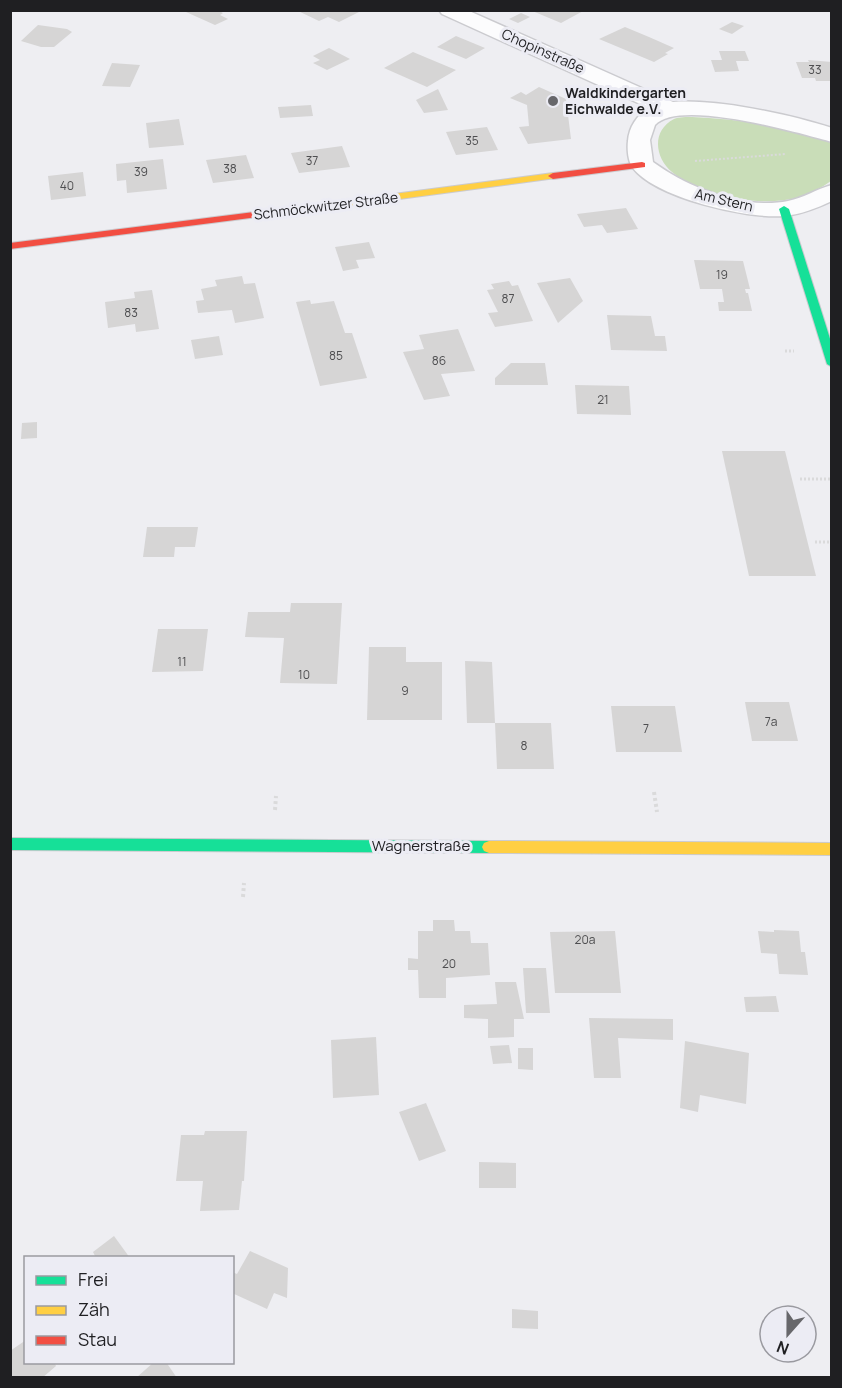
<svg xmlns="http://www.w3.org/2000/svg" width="842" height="1388" font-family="Manrope,sans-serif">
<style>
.green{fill:#c9ddb8}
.building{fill:#d6d5d5}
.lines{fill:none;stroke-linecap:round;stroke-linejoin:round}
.street-casing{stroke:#cbcbcf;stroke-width:3}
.fast-casing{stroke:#cbcbcf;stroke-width:2}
.slow-casing{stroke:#cbcbcf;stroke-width:2}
.jam-casing{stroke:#cbcbcf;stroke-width:2}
.path-far2{stroke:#dadadb;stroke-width:2;stroke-dasharray:2 2;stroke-linecap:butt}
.path-far1{stroke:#dadadb;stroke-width:3;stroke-dasharray:2 2;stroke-linecap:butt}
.path{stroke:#dadadb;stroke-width:4;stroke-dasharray:3 3;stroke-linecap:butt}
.street{fill:#fcfcfd;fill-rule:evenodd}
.fast{fill:#16e098;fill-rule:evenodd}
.slow{fill:#ffcf43;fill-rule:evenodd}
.jam{fill:#f24e42;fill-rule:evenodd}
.poi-dot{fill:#67676b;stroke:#ececf4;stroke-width:2}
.labels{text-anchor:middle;stroke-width:6;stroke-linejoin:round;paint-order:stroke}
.number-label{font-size:12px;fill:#4e4e50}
.far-street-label{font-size:14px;fill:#1f1f22;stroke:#ececf4}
.far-poi-label{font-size:14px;font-weight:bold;fill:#1f1f22;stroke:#ececf4;text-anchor:start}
.street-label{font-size:15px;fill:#1f1f22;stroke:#ececf4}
</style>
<rect width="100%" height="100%" fill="#eeeef2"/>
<path class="green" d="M692 117C735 119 791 126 831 143V181C821 188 811 193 799 197 762 208 701 197 672 172 655 158 651 131 674 119 679 117 687 117 692 117Z"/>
<g class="building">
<path d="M189 10H217L223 13 220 15 228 19 215 25 186 12Z"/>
<path d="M296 10H363L339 22 328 17 319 21Z"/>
<path d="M530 10H585L561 23Z"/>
<path d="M521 13 530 17 518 23 509 19Z"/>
<path d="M732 22 744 26 732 34 719 29Z"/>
<path d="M38 25 67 29 72 32 54 47H41L21 41Z"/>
<path d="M625 27 649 37 674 48 665 53 668 54 654 62 599 39Z"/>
<path d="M456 36 485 48 466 59 437 47Z"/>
<path d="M329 48 350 59 327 70 313 63 320 60 313 56Z"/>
<path d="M719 51H745L749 61H736L739 71 715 72 711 60H722Z"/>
<path d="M413 52 456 70 427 87 384 68Z"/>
<path d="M808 60 832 62V81H816L815 78H802L796 62H809Z"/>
<path d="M112 63 140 65 130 87 102 86Z"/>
<path d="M539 87 566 99 571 139 528 144 519 127 529 126 527 105 510 98 521 92 526 95Z"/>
<path d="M438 89 448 110 424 113 416 100Z"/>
<path d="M311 105 313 116 280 118 278 107Z"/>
<path d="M179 119 184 145 149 148 146 123Z"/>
<path d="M487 127 498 150 456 155 446 132Z"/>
<path d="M342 146 350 167 299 173 291 153Z"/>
<path d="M246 155 254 178 213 183 206 160Z"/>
<path d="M163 159 167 189 127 193 126 180 117 181 116 164Z"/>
<path d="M83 172 86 196 51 200 48 176Z"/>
<path d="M626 208 638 229 607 233 602 225 584 227 577 214Z"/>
<path d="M369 242 375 258 356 260 359 268 343 271 335 247Z"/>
<path d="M694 260 743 261 750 289H745L746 293H748L752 311H719L718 302H724L722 289H700Z"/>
<path d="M242 276 244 284 255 283 264 318 235 323 232 310 198 313 196 301 204 300 201 289 217 286 215 280Z"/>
<path d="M570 278 583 301 558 323 537 283Z"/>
<path d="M509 281 512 286 518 285 533 321 495 327 488 313 498 312 487 290 494 289 491 284Z"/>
<path d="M152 290 159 329 136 332 135 324 108 328 105 302 135 298 134 292Z"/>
<path d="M310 300 311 304 334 301 345 333H352L367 378 320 386 296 302Z"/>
<path d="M607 315 651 316 655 336H665L667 351 611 350Z"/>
<path d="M458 329 475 371 441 374 450 396 424 400 403 352 424 349 419 335Z"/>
<path d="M219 336 223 355 195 359 191 340Z"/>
<path d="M511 363H545L548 385H495V378Z"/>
<path d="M575 385 629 386 631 415 577 414Z"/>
<path d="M37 422V438L21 439 22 423Z"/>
<path d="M722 451H785L816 576H749Z"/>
<path d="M147 527H198L195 547H175L174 557H143Z"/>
<path d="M291 603H342L337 684 280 683 284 638 245 637 248 612H290Z"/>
<path d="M158 629H208L203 671 152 672Z"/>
<path d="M369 647H406V662H442V720H367Z"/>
<path d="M465 661 492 662 495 723H551L554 769H497L495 723H467Z"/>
<path d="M745 702H789L798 741H752Z"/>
<path d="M611 706H675L682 752H616Z"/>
<path d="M433 920H454L455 931H470L471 943H488L490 975 446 978V998H419L418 970H408V958L418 959V931H433Z"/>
<path d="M774 930 799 931 801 952H805L808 975 779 974 777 954 761 953 758 931 774 932Z"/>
<path d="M615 931 621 993H555L550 932Z"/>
<path d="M523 968H546L550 1013H526Z"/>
<path d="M495 982H516L524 1019H514V1037L488 1038V1019L464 1018V1005L497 1004Z"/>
<path d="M776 996 779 1012H746L744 997Z"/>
<path d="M589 1018 673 1019V1040L618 1038 621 1078H594Z"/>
<path d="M376 1037 379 1095 333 1098 331 1040Z"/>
<path d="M685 1041 749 1053 746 1104 700 1095 698 1112 680 1108Z"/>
<path d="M509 1045 512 1063 493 1064 490 1046Z"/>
<path d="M518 1048H533V1070L518 1069Z"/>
<path d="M426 1103 446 1151 419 1161 399 1112Z"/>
<path d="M205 1131H247L244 1181H242L239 1210 200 1211 203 1181H176L181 1135H204Z"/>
<path d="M479 1162 516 1163V1188H479Z"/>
<path d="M114 1236 130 1258H96L93 1252Z"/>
<path d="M250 1251 288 1268 287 1298 274 1293 267 1309 232 1293V1272L237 1274Z"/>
<path d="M512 1309 538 1311V1329L512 1328Z"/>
<path d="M26 1340V1362H54L56 1366 42 1378H10V1351Z"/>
<path d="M154 1362H166L177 1378H136Z"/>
</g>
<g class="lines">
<g class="street-casing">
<path id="street" d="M439 10H467L673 102C718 99 788 114 832 128V142C798 133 679 98 655 125L650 140 653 162C689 188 743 210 788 201 804 198 816 189 832 185V201C817 208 800 215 783 216 747 219 656 198 633 168 628 162 627 149 628 141 629 127 637 115 649 108L442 14Z"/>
</g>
<g class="fast-casing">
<g id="fast">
<path d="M784 206 789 209 832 345V367L827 364 779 209Z"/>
<path d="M10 838 489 841 494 843 496 847 494 851 489 853 10 850Z"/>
</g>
</g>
<g class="slow-casing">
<g id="slow">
<path d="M553 173 558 176 556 178 317 210 312 207 317 204Z"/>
<path d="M489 841 832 843V855L489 853 484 851 482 847 484 843Z"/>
</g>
</g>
<g class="jam-casing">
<g id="jam">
<path d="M642 162 645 163V167L553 179 548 176 553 173Z"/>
<path d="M317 204 320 205V209L10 249V243Z"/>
</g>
</g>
<path class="path-far2" d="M695 161 786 154"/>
<g class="path-far1">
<path d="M785 351H794"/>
<path d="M800 479H832"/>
<path d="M815 542H832"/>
</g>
<g class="path">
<path d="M654 792 657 812"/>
<path d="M275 810 276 796"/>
<path d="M243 897 244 883"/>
</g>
<use href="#street" class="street"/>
<use href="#fast" class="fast"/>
<use href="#slow" class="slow"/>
<use href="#jam" class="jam"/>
</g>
<circle class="poi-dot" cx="553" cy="101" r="6"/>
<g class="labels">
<g class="number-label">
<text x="815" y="74">33</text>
<text x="472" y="145">35</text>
<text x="312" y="165">37</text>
<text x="230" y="173">38</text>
<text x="141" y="176">39</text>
<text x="67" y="190">40</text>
<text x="722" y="279">19</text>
<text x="508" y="303">87</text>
<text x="131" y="317">83</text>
<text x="336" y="360">85</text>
<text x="439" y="365">86</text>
<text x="603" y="404">21</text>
<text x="182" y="666">11</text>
<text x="304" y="679">10</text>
<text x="405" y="695">9</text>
<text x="771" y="726">7a</text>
<text x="646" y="733">7</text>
<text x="524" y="750">8</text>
<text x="585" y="944">20a</text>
<text x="449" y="968">20</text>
</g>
<g class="far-street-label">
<text transform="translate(543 51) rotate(24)" y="5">Chopinstraße</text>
<text transform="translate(724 200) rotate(13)" y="5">Am Stern</text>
<text transform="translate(326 206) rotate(-7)" y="5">Schmöckwitzer Straße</text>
</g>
<g class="far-poi-label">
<text x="565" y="98">Waldkindergarten<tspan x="565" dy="16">Eichwalde e.V.</tspan></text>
</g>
<g class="street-label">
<text x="421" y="851">Wagnerstraße</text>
</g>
</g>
<rect width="842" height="1388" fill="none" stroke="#1f1f22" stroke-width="24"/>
<rect x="24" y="1256" width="210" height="108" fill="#ececf4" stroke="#9a9aa0" stroke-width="1.5"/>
<rect x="36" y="1276" width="30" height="9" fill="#16e098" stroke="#9a9aa0" stroke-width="1.5"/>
<text x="78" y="1286" font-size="18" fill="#1f1f22">Frei</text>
<rect x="36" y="1306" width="30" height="9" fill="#ffcf43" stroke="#9a9aa0" stroke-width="1.5"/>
<text x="78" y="1316" font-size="18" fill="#1f1f22">Zäh</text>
<rect x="36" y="1336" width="30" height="9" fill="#f24e42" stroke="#9a9aa0" stroke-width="1.5"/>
<text x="78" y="1346" font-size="18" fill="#1f1f22">Stau</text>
<g transform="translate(788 1334) rotate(201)"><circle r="28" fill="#ececf4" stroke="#9a9aa0" stroke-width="1.5"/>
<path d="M0-4.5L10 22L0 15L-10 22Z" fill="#67676b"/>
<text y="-9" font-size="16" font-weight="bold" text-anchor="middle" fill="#1f1f22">N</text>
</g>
</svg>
